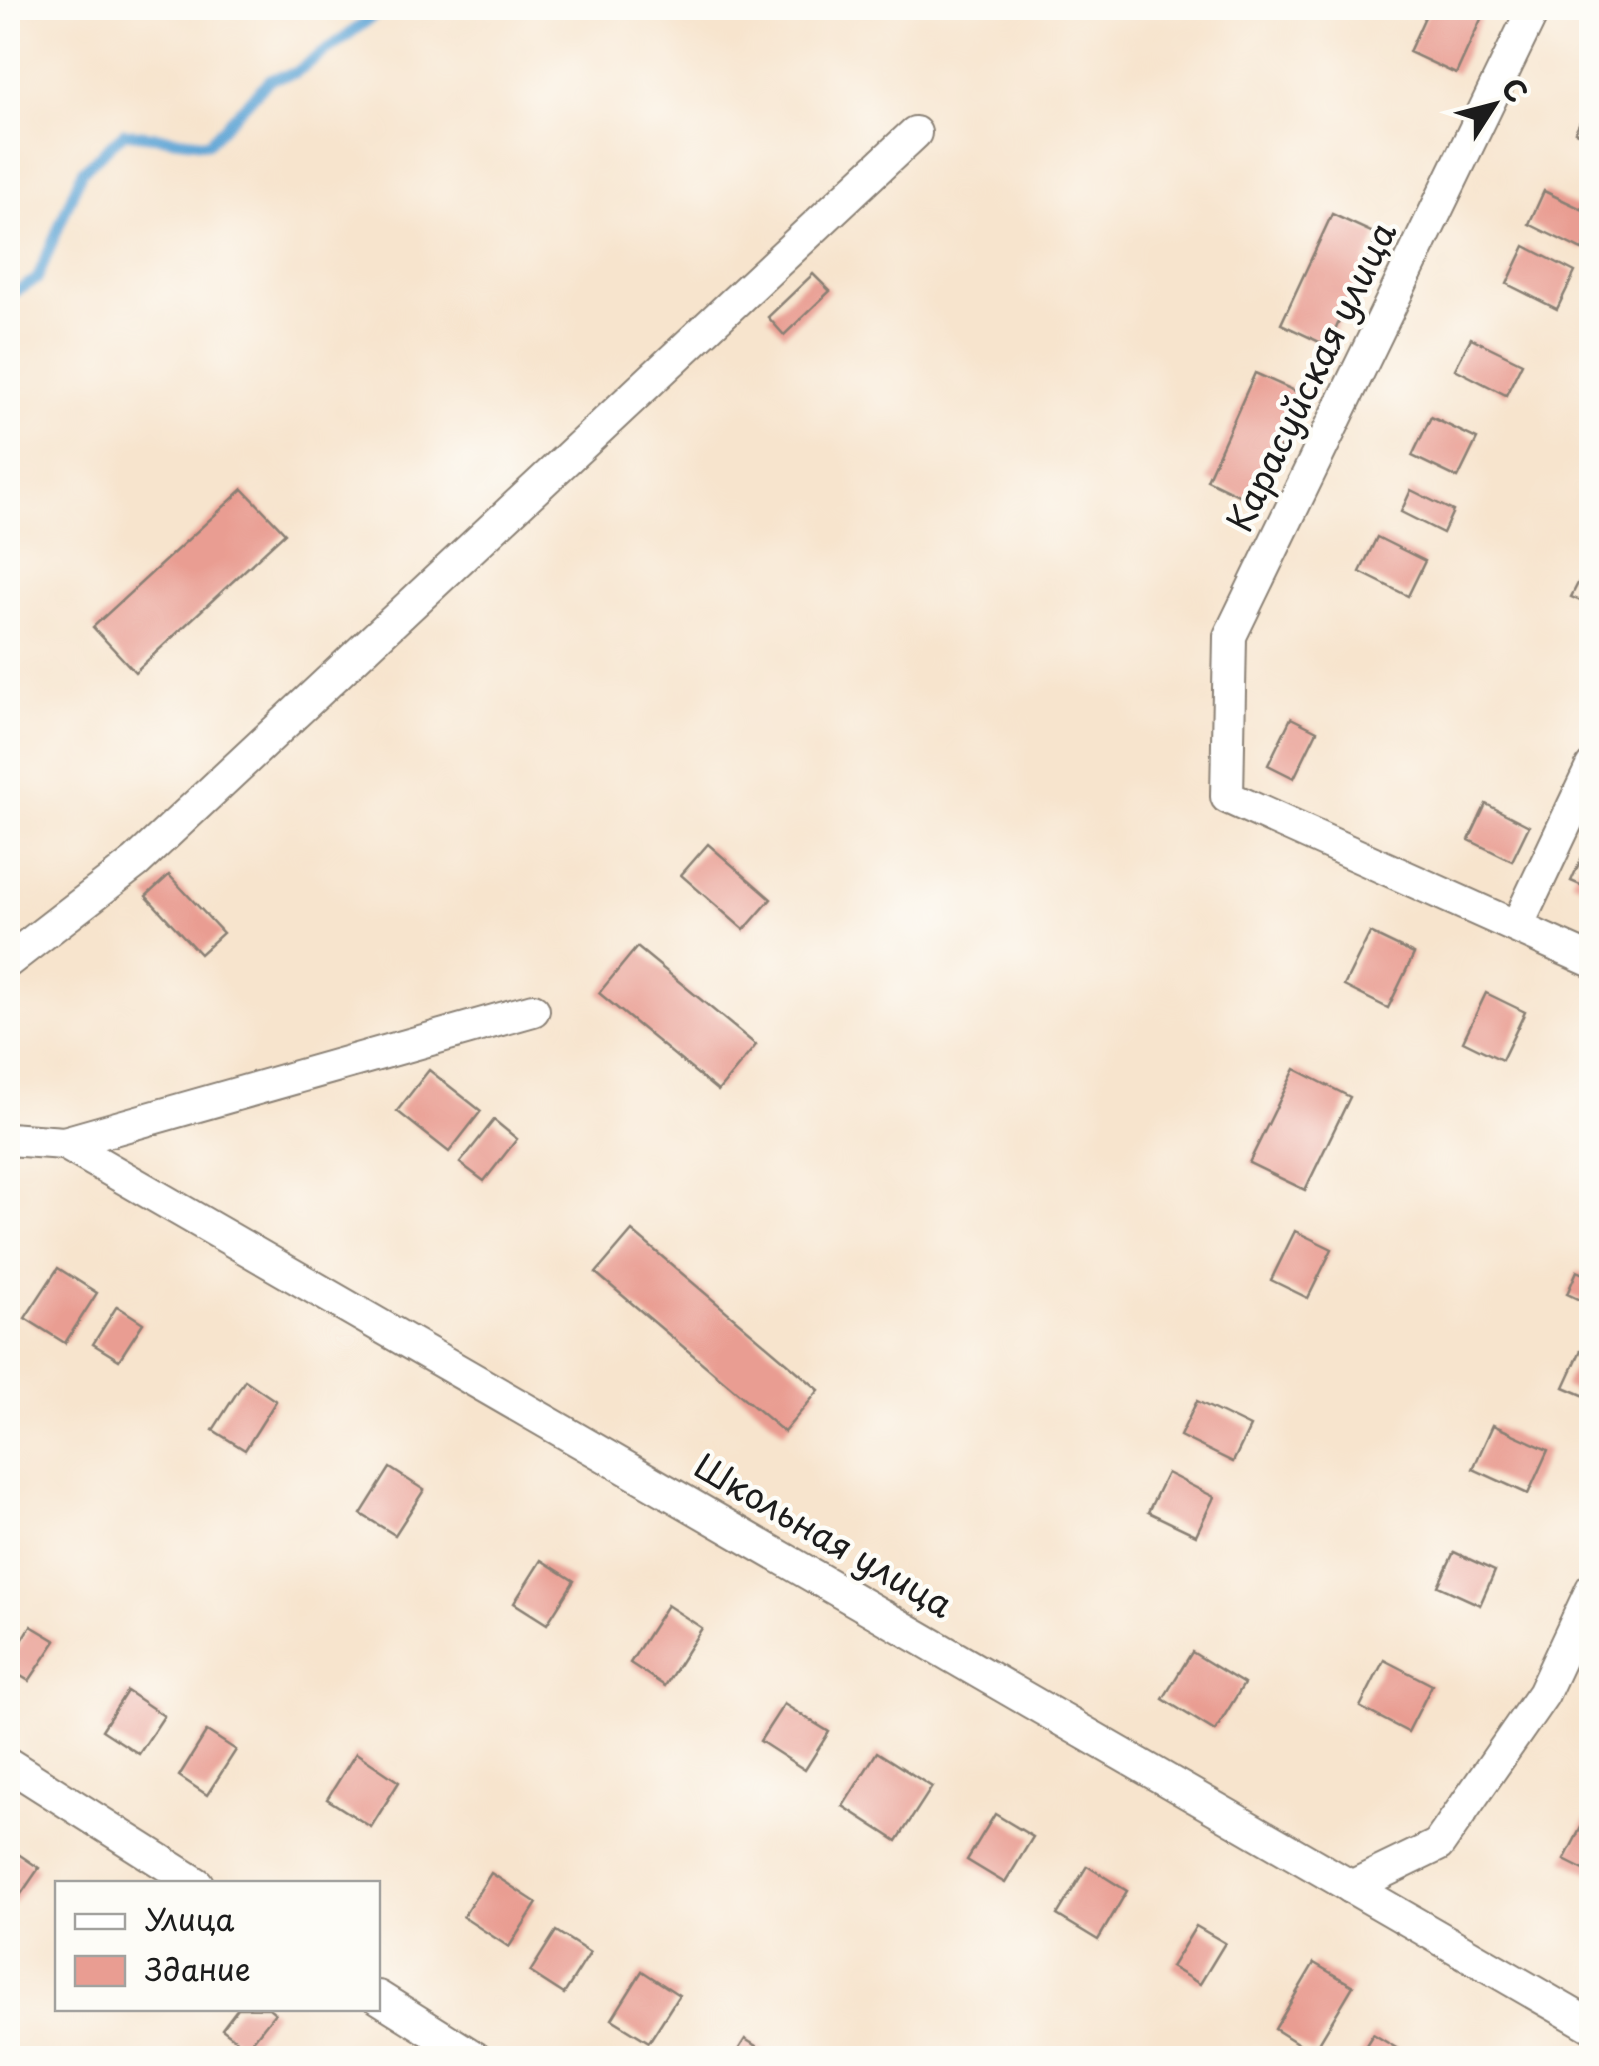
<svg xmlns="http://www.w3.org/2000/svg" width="1599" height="2066" font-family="'Playpen Sans',sans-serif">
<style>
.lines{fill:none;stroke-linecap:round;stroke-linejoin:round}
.stream{stroke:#5fa5d5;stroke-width:11}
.building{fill:#e99d92}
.minor-casing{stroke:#8a8074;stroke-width:36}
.minor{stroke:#fff;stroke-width:32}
.labels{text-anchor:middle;stroke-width:9;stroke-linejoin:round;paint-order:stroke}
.street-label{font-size:35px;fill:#1c1c1c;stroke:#fdfcf7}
</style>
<rect width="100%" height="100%" fill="#fdfcf7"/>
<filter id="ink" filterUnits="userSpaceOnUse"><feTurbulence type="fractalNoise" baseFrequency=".01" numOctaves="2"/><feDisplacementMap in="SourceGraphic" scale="20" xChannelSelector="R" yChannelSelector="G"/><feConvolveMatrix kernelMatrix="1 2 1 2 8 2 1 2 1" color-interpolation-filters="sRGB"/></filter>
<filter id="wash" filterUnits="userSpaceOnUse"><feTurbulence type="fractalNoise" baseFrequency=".0048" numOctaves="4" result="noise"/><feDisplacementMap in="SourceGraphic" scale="40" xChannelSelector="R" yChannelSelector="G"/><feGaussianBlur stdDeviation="2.25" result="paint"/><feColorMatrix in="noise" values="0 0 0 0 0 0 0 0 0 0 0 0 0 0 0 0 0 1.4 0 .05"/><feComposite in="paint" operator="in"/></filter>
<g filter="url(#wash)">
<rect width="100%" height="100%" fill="#f7e4cd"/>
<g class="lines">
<path class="stream" d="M8 296 37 279 82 171 124 133 208 143 270 79 295 73 385 8"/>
</g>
<g id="blocks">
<g class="building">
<path d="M1429 8H1486L1456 74 1409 52Z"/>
<path d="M1592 97V140L1575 132Z"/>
<path d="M1544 191 1592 214V232L1582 250 1529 224Z"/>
<path d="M1332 214 1378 235 1328 346 1281 324Z"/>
<path d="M1525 246 1575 272 1557 309 1507 284Z"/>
<path d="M813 274 830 291 784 335 768 317Z"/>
<path d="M1471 338 1522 363 1506 395 1455 369Z"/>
<path d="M1255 373 1304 395 1255 503 1207 480Z"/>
<path d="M1431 417 1477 439 1458 478 1412 456Z"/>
<path d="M243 489 285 533 135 672 93 627Z"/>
<path d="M1411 490 1453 511 1443 533 1401 512Z"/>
<path d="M1377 537 1425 561 1408 596 1360 572Z"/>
<path d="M1592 556V606L1571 597Z"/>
<path d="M1291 718 1317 731 1294 778 1268 765Z"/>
<path d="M1486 804 1529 826 1512 861 1469 840Z"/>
<path d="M1592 835V890L1571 881Z"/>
<path d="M708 844 771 899 744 930 681 875Z"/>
<path d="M169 875 223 933 200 954 146 896Z"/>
<path d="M1370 933 1414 954 1388 1008 1344 986Z"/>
<path d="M637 947 756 1045 718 1091 599 993Z"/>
<path d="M1486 993 1525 1012 1502 1060 1463 1041Z"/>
<path d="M1295 1069 1350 1097 1305 1190 1249 1163Z"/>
<path d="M429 1070 481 1111 449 1152 397 1111Z"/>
<path d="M494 1120 517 1139 484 1181 460 1163Z"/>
<path d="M632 1231 819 1390 784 1432 596 1273Z"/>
<path d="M1295 1231 1332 1249 1308 1298 1271 1280Z"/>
<path d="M58 1268 97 1293 65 1343 25 1318Z"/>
<path d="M1577 1271 1592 1278V1306L1567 1294Z"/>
<path d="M117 1306 143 1323 119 1360 93 1344Z"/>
<path d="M1581 1350 1592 1355V1399L1564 1387Z"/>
<path d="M245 1380 276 1401 245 1450 213 1430Z"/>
<path d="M1197 1401 1250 1427 1233 1462 1180 1436Z"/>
<path d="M1493 1425 1548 1450 1528 1494 1473 1469Z"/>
<path d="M390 1468 424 1490 395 1535 361 1514Z"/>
<path d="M1167 1473 1214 1497 1196 1535 1148 1512Z"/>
<path d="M1454 1552 1495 1571 1480 1605 1438 1586Z"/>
<path d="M541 1560 574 1581 547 1624 514 1603Z"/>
<path d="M667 1605 702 1628 665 1686 630 1663Z"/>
<path d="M31 1626 56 1641 29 1681 8 1668V1663Z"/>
<path d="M1192 1652 1244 1684 1215 1731 1163 1699Z"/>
<path d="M1384 1660 1432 1685 1408 1732 1360 1707Z"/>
<path d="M127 1691 164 1716 139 1754 102 1730Z"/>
<path d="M784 1704 829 1732 805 1770 760 1741Z"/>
<path d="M207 1731 236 1750 207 1795 179 1776Z"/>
<path d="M877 1752 932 1787 897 1841 843 1806Z"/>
<path d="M356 1753 399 1782 371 1827 327 1799Z"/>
<path d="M995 1814 1033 1837 1005 1883 967 1860Z"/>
<path d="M1586 1818 1592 1821V1874L1564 1860Z"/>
<path d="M8 1847 39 1868 14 1904 8 1900Z"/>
<path d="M1087 1866 1127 1891 1098 1940 1057 1915Z"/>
<path d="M491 1873 537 1903 509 1947 463 1917Z"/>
<path d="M1196 1926 1225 1943 1200 1984 1171 1967Z"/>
<path d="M556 1931 590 1953 564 1994 530 1972Z"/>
<path d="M1314 1963 1353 1986 1313 2053 1275 2029Z"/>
<path d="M642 1971 679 1995 649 2042 612 2019Z"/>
<path d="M238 2008H269L275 2013 247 2048 222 2029Z"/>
<path d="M1373 2034 1413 2058H1358Z"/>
<path d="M745 2039 775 2058H733Z"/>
</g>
</g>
</g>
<g filter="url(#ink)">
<use href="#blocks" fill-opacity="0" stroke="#8a8074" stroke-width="2.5"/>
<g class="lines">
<g class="minor-casing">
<g id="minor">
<path d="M1534 8 1230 636 1227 797 1592 961"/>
<path d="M1517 926 1592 767"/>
<path d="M8 961 136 862 915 133"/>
<path d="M8 1139 64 1143 1592 2026"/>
<path d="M64 1143 533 1010"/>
<path d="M8 1764 197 1884"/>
<path d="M1351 1887 1438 1845 1543 1694 1592 1589"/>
<path d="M378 1997 475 2058"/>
</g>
</g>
<use href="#minor" class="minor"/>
</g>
</g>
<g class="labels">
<g class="street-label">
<text transform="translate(1312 377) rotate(-64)" y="12">Карасуйская улица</text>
<text transform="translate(823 1536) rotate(30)" y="12">Школьная улица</text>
</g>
</g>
<rect width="1599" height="2066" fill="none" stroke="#fdfcf7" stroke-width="40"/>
<rect x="55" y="1881" width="325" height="130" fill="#fdfcf7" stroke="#a3a29f" stroke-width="2.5"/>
<rect x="75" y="1914" width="50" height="15" fill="#ffffff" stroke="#a3a29f" stroke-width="2.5"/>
<text x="145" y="1931" font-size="30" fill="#1c1c1c">Улица</text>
<rect x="75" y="1956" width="50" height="30" fill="#e99d92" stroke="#a3a29f" stroke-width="2.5"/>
<text x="145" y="1981" font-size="30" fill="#1c1c1c">Здание</text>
<g transform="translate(1494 105) rotate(54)" stroke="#fdfcf7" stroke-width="8" paint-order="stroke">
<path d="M0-8L18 38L0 25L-18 38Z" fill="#1c1c1c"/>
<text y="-15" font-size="28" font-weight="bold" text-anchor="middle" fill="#1c1c1c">С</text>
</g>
</svg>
